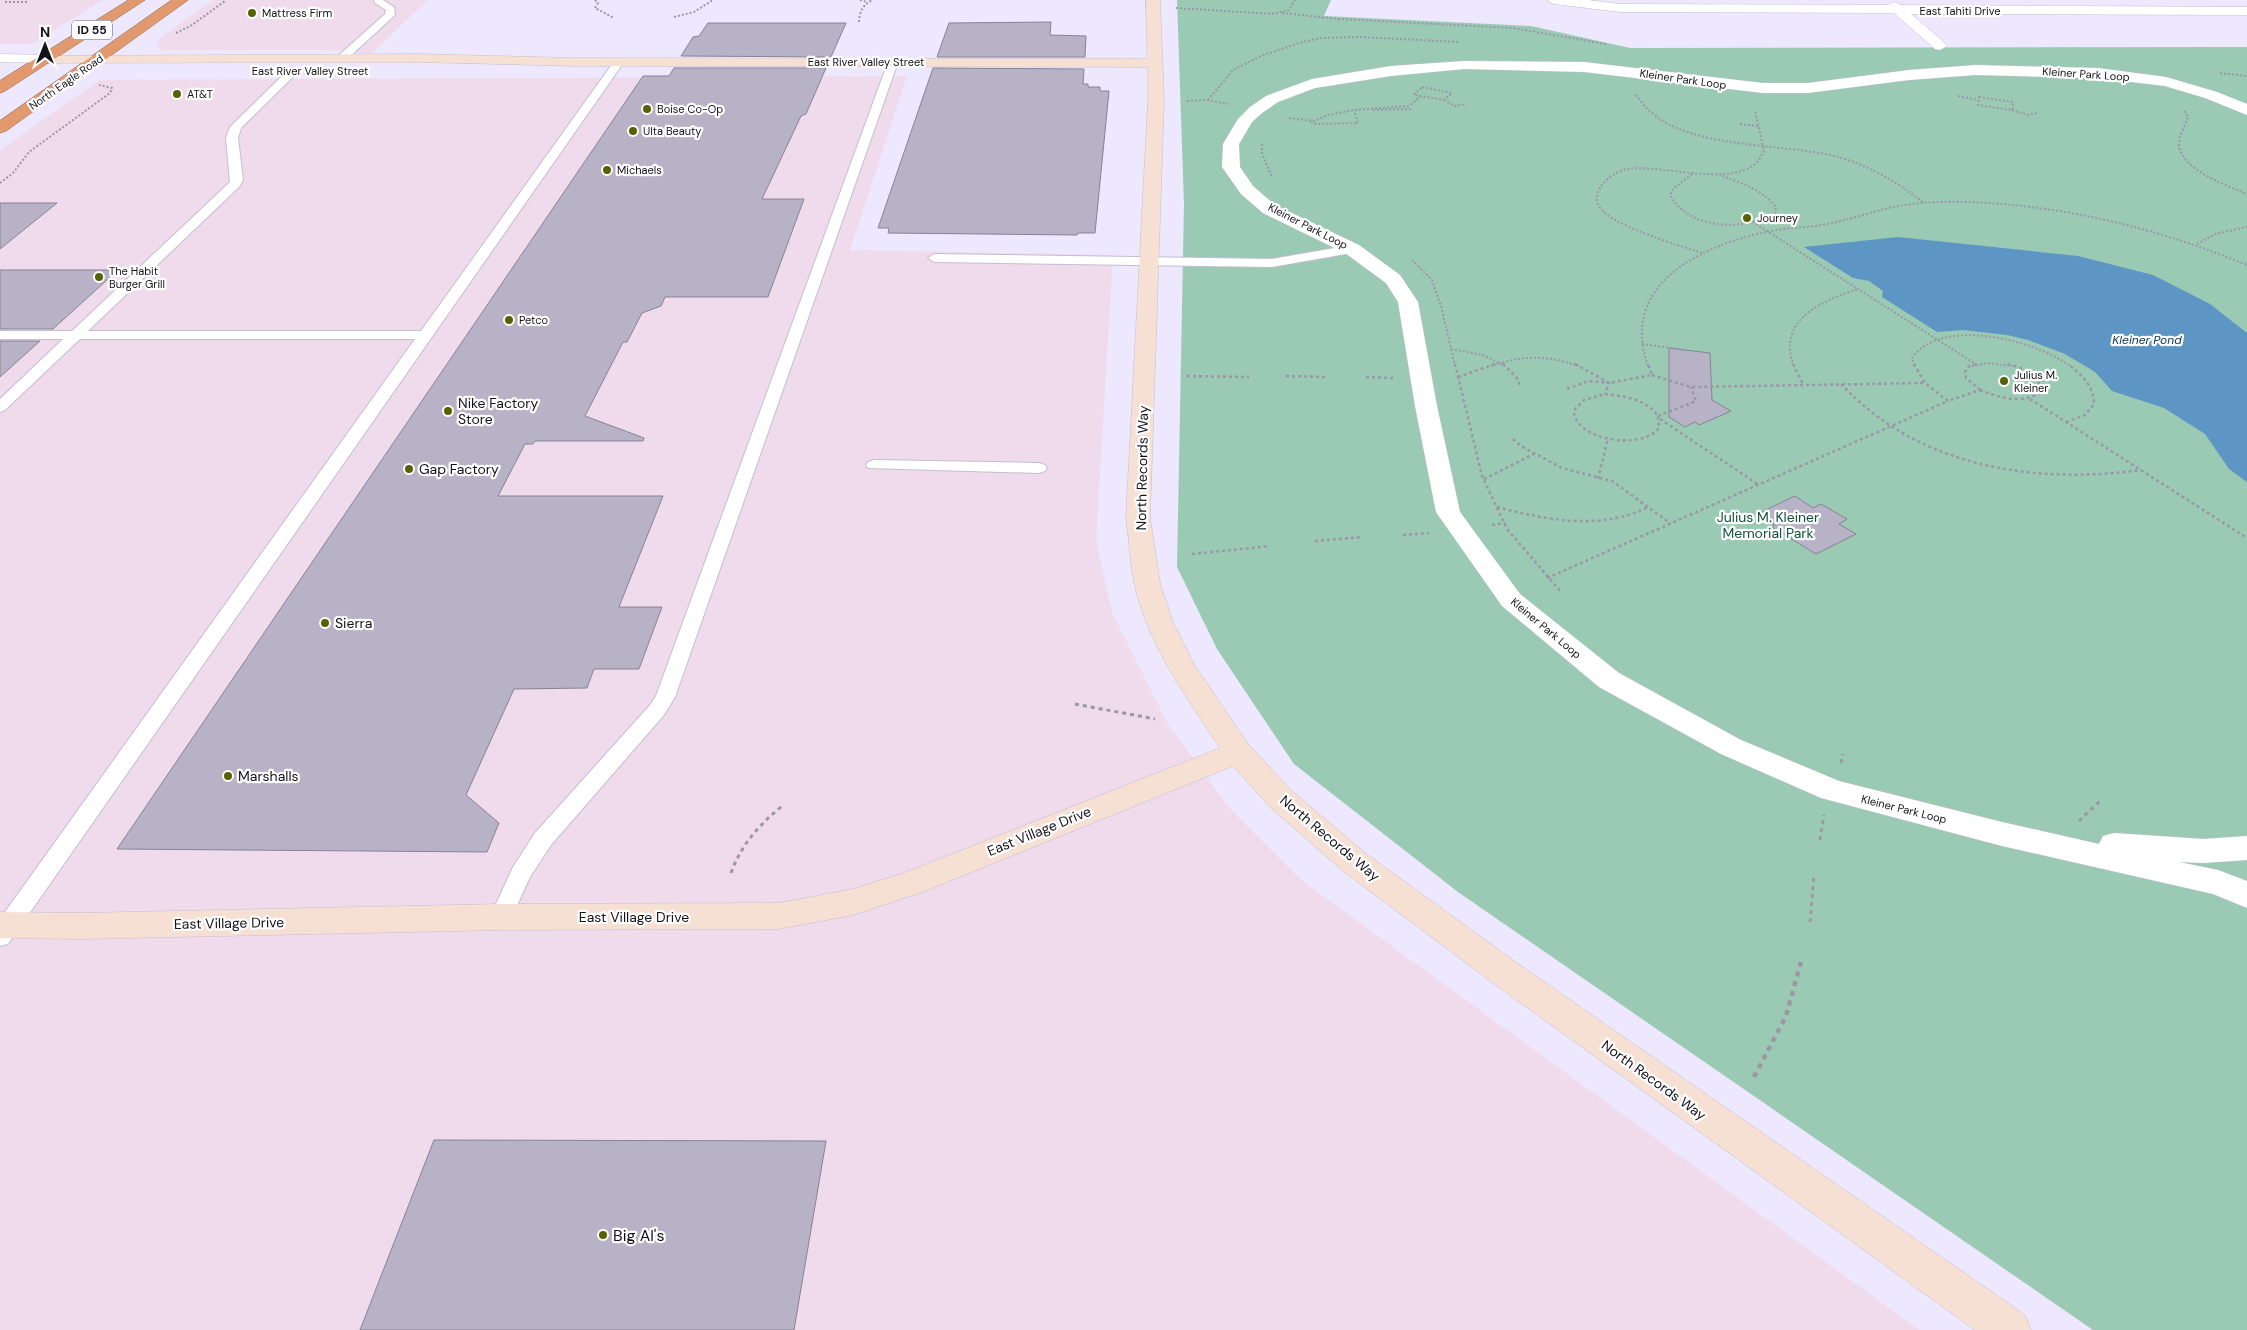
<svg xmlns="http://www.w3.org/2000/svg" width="2247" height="1330" font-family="'DM Sans',sans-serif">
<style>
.commercial{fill:#efdbeb}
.green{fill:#9bcab4}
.water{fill:#5d95c4}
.building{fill:#b7b2c5;stroke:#878395}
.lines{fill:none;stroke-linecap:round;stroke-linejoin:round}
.lane-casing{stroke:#c3bed2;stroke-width:2}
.street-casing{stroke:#c3bed2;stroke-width:1}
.secondary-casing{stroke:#c3bed2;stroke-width:1}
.highway-casing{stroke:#9a6a50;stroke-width:1}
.path-far3{stroke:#9b97a6;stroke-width:2;stroke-dasharray:2 2;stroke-linecap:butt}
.path-far2{stroke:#9b97a6;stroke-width:2.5;stroke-dasharray:3 3;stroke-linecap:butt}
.path-far1{stroke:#9b97a6;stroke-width:3;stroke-dasharray:4 4;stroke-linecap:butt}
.path{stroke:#9b97a6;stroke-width:4.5;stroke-dasharray:5 5;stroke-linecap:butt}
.lane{fill:#fff;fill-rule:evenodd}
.street{fill:#fff;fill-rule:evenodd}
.secondary{fill:#f6e0d4;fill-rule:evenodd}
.highway{fill:#e2996e;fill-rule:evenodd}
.poi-dot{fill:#566202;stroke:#fff;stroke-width:2}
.labels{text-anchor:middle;stroke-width:4.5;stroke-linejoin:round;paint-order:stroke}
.far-street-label{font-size:11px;fill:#141219;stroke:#fff}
.far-poi-label{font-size:11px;fill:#141219;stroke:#fff;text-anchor:start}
.shield{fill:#fff;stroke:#5a595e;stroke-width:1}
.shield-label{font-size:12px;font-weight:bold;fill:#141219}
.far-water-label{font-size:12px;font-style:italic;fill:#093656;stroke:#fff}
.poi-label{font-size:14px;fill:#141219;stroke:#fff;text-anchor:start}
.street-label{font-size:14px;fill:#141219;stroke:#fff}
.park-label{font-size:14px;fill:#115039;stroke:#fff}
.near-poi-label{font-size:16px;fill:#141219;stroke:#fff;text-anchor:start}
</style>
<rect width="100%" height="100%" fill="#ede8fd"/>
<g class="commercial">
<path d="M0 0H103L32 44H0Z"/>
<path d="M213 0H428L371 54 330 50H160L157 40Z"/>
<path d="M907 76 850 250 1113 255 1096 541 1112 612 1169 726 1231 810 1301 880 1919 1330H0V150L100 80Z"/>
</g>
<path class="green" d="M1177 0H1331L1324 16 1531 26 1630 48 2247 47V1330H2093L1458 892 1294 764 1217 649 1177 567 1184 204Z"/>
<path class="water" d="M1898 237 2078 256 2153 275 2210 304 2247 333V482L2229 469 2205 434 2164 408 2112 391 2095 372 2065 354 2028 340 2007 335 1963 330 1937 332 1882 297 1883 291 1869 281 1853 278 1804 247Z"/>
<g class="building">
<path d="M1051 22 1050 35 1086 36 1085 57H937L949 23Z"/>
<path d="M708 23H846L831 57 681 56 693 37 699 36Z"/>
<path d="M674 68H826L806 114 801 116 762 199H804L768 297H665L661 306 642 313 627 342H623L585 416 644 438 643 441H535L533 444H525L498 496H663L619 607H662L639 669H594L587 688 514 689 466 795 499 823 487 852 117 849 643 76H669Z"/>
<path d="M933 68 1084 69 1083 84H1088V87H1100V91H1109L1095 233H1078L1077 235 888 233 889 228H878Z"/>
<path d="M0 203H57L0 249Z"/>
<path d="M0 270H118L53 329H0Z"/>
<path d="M0 341H40L0 377Z"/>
<path d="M1669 348 1710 353 1712 400 1731 411 1699 425 1695 422 1685 427 1669 417Z"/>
<path d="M1795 496 1813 508 1821 504 1847 519 1839 524 1856 534 1816 554 1772 527 1775 525 1757 514Z"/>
<path d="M434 1140 826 1141 794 1330H360Z"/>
</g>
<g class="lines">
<g class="lane-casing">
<g id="lane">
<path d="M374 0H383L394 7 395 15 346 60H338V56L385 14 386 10 375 3Z"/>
<path d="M619 59 624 62 8 944 0 946V919L415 339H80L5 410 0 412V399L63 339H0V331H72L230 182 226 138 230 127 289 69H297V73L241 128 238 138 243 180 240 186 88 331H421L615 60Z"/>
<path d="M893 59 898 62 675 697 664 715 551 845 530 877 509 923 501 926 493 923 490 917 513 867 535 833 650 705 656 696 888 62Z"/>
<path d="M1352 245 1357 246 1358 249 1357 252 1272 267 934 262 928 258 934 254 1272 259Z"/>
<path d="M874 460 1039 463 1045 465 1047 468 1045 471 1039 473 868 468 866 465 868 462Z"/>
</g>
</g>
<g class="street-casing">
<g id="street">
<path d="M1547 0H1588L1620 4 1888 5 1894 2 1901 5 2247 7V15L1911 14 1945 43 1947 46 1940 50 1935 49 1894 13 1620 12 1554 4Z"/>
<path d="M0 54 45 55 50 56 52 59 50 62 45 63 0 62Z"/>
<path d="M1464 61 1584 62 1763 83H1808L1909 70 1976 65 2098 68 2166 77 2217 92 2247 104V115L2205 98 2165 86 2098 78 1976 75 1909 80 1808 93H1763L1584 72 1464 69 1391 76 1315 88 1278 102 1262 113 1252 122 1239 144 1240 167 1253 186 1275 205 1359 245 1400 275 1418 302 1437 406 1460 512 1520 594 1619 673 1741 740 1839 781 2002 822 2099 844 2103 836 2114 833 2203 839 2247 836V860L2203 863 2179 862 2218 870 2247 881V908L2213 894 2002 846 1821 798 1721 754 1599 687 1502 606 1436 512 1415 406 1398 302 1386 283 1345 253 1263 213 1241 194 1222 167 1223 144 1238 119 1250 107 1266 96 1312 79 1391 66Z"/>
</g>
</g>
<g class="secondary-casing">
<path id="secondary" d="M1146 0H1160L1164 100 1150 518 1160 583 1173 622 1195 666 1248 744 1293 792 1365 853 1517 963 2025 1315 2031 1330H1975L1493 983 1343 871 1271 808 1233 766 925 891 853 915 779 929 501 930 81 939 0 938V912L81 913 501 904 779 903 853 889 904 873 1220 748C1186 696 1147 644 1134 582 1130 561 1129 539 1126 518L1148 100V67L576 66 417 62 45 63 40 62 38 59 40 56 417 54 576 58 1147 59Z"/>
</g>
<g class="highway-casing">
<g id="highway">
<path d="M129 0H145L5 91 0 93V81Z"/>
<path d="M172 0H188L6 131 0 133V121Z"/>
</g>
</g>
<g class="path-far3">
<path d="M595 0 598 3 595 8 614 18"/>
<path d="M860 0 867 2"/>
<path d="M5 2H29"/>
<path d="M1176 8 1272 14 1289 10 1295 0"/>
<path d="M1282 13 1339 19 1513 28 1606 44"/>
<path d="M674 17 694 12 713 0"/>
<path d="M859 22C859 12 864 3 873 0"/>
<path d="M176 33 192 25 225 1"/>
<path d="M2220 73 2247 76"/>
<path d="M1422 87 1452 93 1444 100 1414 95Z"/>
<path d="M1636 95C1641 101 1645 108 1651 112 1691 149 1782 143 1834 156 1867 164 1897 182 1924 203"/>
<path d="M1958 96 1978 100"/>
<path d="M1979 97 2013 102 2012 110 1978 105Z"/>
<path d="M1208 100 1233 70 1261 56 1299 43 1321 38 1360 37 1459 42"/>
<path d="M1444 100 1455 106 1466 104"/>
<path d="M1187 101 1208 100 1228 104"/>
<path d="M1373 110 1410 109 1409 106"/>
<path d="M2012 110 2028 115 2037 113"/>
<path d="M2184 111 2188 116C2186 125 2178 136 2179 146 2183 170 2227 186 2247 194"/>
<path d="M1289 118 1314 121 1328 115 1354 110 1409 106 1421 96"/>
<path d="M1311 122 1314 124 1358 123 1354 111"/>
<path d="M1740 124 1758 126"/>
<path d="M1262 144V154L1272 177"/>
<path d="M1692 174 1673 189 1670 195C1689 230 1743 231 1775 214L1776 207C1762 189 1741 183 1720 175"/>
<path d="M0 183 13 173 29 152 110 93 112 88 99 85"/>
<path d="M1756 224 1974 363"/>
<path d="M2197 244 2215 234 2247 227"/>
<path d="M1702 253C1679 245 1610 226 1599 206 1595 201 1597 194 1600 188 1605 179 1617 171 1627 169 1661 164 1728 187 1755 164 1759 161 1761 155 1764 151L1755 110"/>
<path d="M1412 260 1432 280 1441 306 1455 366"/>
<path d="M1642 344 1685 350"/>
<path d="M1451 349 1483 355 1505 366"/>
<path d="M1491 366C1523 355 1547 355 1579 366"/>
<path d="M1648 366C1618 283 1704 244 1771 231 1789 227 1808 228 1827 224 1849 220 1871 212 1893 207 1928 200 1966 201 2002 204 2087 211 2169 233 2247 265"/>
<path d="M1794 366C1775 320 1824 300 1858 289"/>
<path d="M1914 366 1912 358C1941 316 2035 340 2070 366"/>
<path d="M1972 366 1987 363 2013 366"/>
</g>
<g class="path-far2">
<path d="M1455 364 1482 476 1507 529 1561 592"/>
<path d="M1503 364 1516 377 1521 387"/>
<path d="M1575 364 1609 383 1652 375 1648 364"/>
<path d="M1793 364 1803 384"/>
<path d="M1914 364 1925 383 1948 401 1980 390"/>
<path d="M1976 364 1968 367 1965 372 1966 378 1980 390"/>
<path d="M1652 375 1691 387 1924 383"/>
<path d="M1187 376 1249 377"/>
<path d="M1286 376 1327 377"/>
<path d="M1366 377 1393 378"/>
<path d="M1458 377 1495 364"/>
<path d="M1841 384C1850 393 1859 402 1869 410 1944 471 2048 483 2141 470"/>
<path d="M1567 389 1588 381 1609 383 1605 394"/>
<path d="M1980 390C2001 398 2023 405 2042 391 2037 374 2023 367 2006 364"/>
<path d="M1605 394C1625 396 1646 399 1658 416L1659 428C1642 451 1573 440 1574 410L1584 400Z"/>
<path d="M2030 399 2247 538"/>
<path d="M1658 416 1696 401 1691 387"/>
<path d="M1660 419 1759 485"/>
<path d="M2066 422 2085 415 2094 404C2094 386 2082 375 2068 364"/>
<path d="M1513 439 1521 446 1562 468 1612 481 1670 523"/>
<path d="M1484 479 1534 454"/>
<path d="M1598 479 1608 438"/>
<path d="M1497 507C1547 520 1600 531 1648 507"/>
<path d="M1492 525 1505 523"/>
<path d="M1403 535 1429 533"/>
<path d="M1315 541 1362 537"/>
<path d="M1192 554 1270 546"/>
<path d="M1547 578 1948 401"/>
</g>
<g class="path-far1">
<path d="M1075 704 1155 719"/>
<path d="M1841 763 1843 754"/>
<path d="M2079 821 2102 799"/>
<path d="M1820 840 1824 815"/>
<path d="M731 873C741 845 759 825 782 806"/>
<path d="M1810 922 1814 875"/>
</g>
<path class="path" d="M1754 1077 1786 1016 1801 962"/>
<use href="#lane" class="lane"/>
<use href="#street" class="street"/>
<use href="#secondary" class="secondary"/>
<use href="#highway" class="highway"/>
</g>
<g class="poi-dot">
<circle cx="252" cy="13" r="5"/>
<circle cx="177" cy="94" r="5"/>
<circle cx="647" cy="109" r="5"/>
<circle cx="633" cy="131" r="5"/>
<circle cx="607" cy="170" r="5"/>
<circle cx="1747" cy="218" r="5"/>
<circle cx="99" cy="277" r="5"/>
<circle cx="509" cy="320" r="5"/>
<circle cx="2004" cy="381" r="5"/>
<circle cx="448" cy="411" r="5"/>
<circle cx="409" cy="469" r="5"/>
<circle cx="325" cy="623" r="5"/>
<circle cx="228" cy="776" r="5"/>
<circle cx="603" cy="1235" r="5"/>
</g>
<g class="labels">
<g class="far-street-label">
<text x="1960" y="15">East Tahiti Drive</text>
<text x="866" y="66">East River Valley Street</text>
<text x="310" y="75">East River Valley Street</text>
<text transform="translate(2086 74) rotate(4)" y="4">Kleiner Park Loop</text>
<text transform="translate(1683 79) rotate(8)" y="4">Kleiner Park Loop</text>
<text transform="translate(66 82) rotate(-35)" y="4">North Eagle Road</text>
<text transform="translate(1308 226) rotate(27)" y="4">Kleiner Park Loop</text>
<text transform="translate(1546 628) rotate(40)" y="4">Kleiner Park Loop</text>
<text transform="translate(1904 809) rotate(14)" y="4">Kleiner Park Loop</text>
</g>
<g class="far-poi-label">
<text x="262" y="17">Mattress Firm</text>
<text x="187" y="98">AT&amp;T</text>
<text x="657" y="113">Boise Co-Op</text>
<text x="643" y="135">Ulta Beauty</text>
<text x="617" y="174">Michaels</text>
<text x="1757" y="222">Journey</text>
<text x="109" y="275">The Habit<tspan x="109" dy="13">Burger Grill</tspan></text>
<text x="519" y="324">Petco</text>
<text x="2014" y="379">Julius M.<tspan x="2014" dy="13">Kleiner</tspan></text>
</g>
<rect class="shield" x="72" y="20.5" width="40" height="19" rx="4"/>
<g class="shield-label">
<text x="92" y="34">ID 55</text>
</g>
<g class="far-water-label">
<text x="2147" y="344">Kleiner Pond</text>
</g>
<g class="poi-label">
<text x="458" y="408">Nike Factory<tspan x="458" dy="16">Store</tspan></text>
<text x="419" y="474">Gap Factory</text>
<text x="335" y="628">Sierra</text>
<text x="238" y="781">Marshalls</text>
</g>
<g class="street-label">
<text transform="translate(1142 468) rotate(-89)" y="5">North Records Way</text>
<text transform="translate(1039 831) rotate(-22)" y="5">East Village Drive</text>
<text transform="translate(1330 838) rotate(40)" y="5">North Records Way</text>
<text x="634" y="922">East Village Drive</text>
<text transform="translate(229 923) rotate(-1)" y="5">East Village Drive</text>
<text transform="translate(1654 1080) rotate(36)" y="5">North Records Way</text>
</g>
<g class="park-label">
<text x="1768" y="522">Julius M. Kleiner<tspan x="1768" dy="16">Memorial Park</tspan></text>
</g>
<g class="near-poi-label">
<text x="613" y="1241">Big Al's</text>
</g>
</g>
<g transform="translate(45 45)" stroke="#ffffff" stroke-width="4" paint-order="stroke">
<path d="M0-4L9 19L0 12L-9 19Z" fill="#141219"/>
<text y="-8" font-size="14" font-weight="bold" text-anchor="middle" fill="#141219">N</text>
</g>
</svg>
